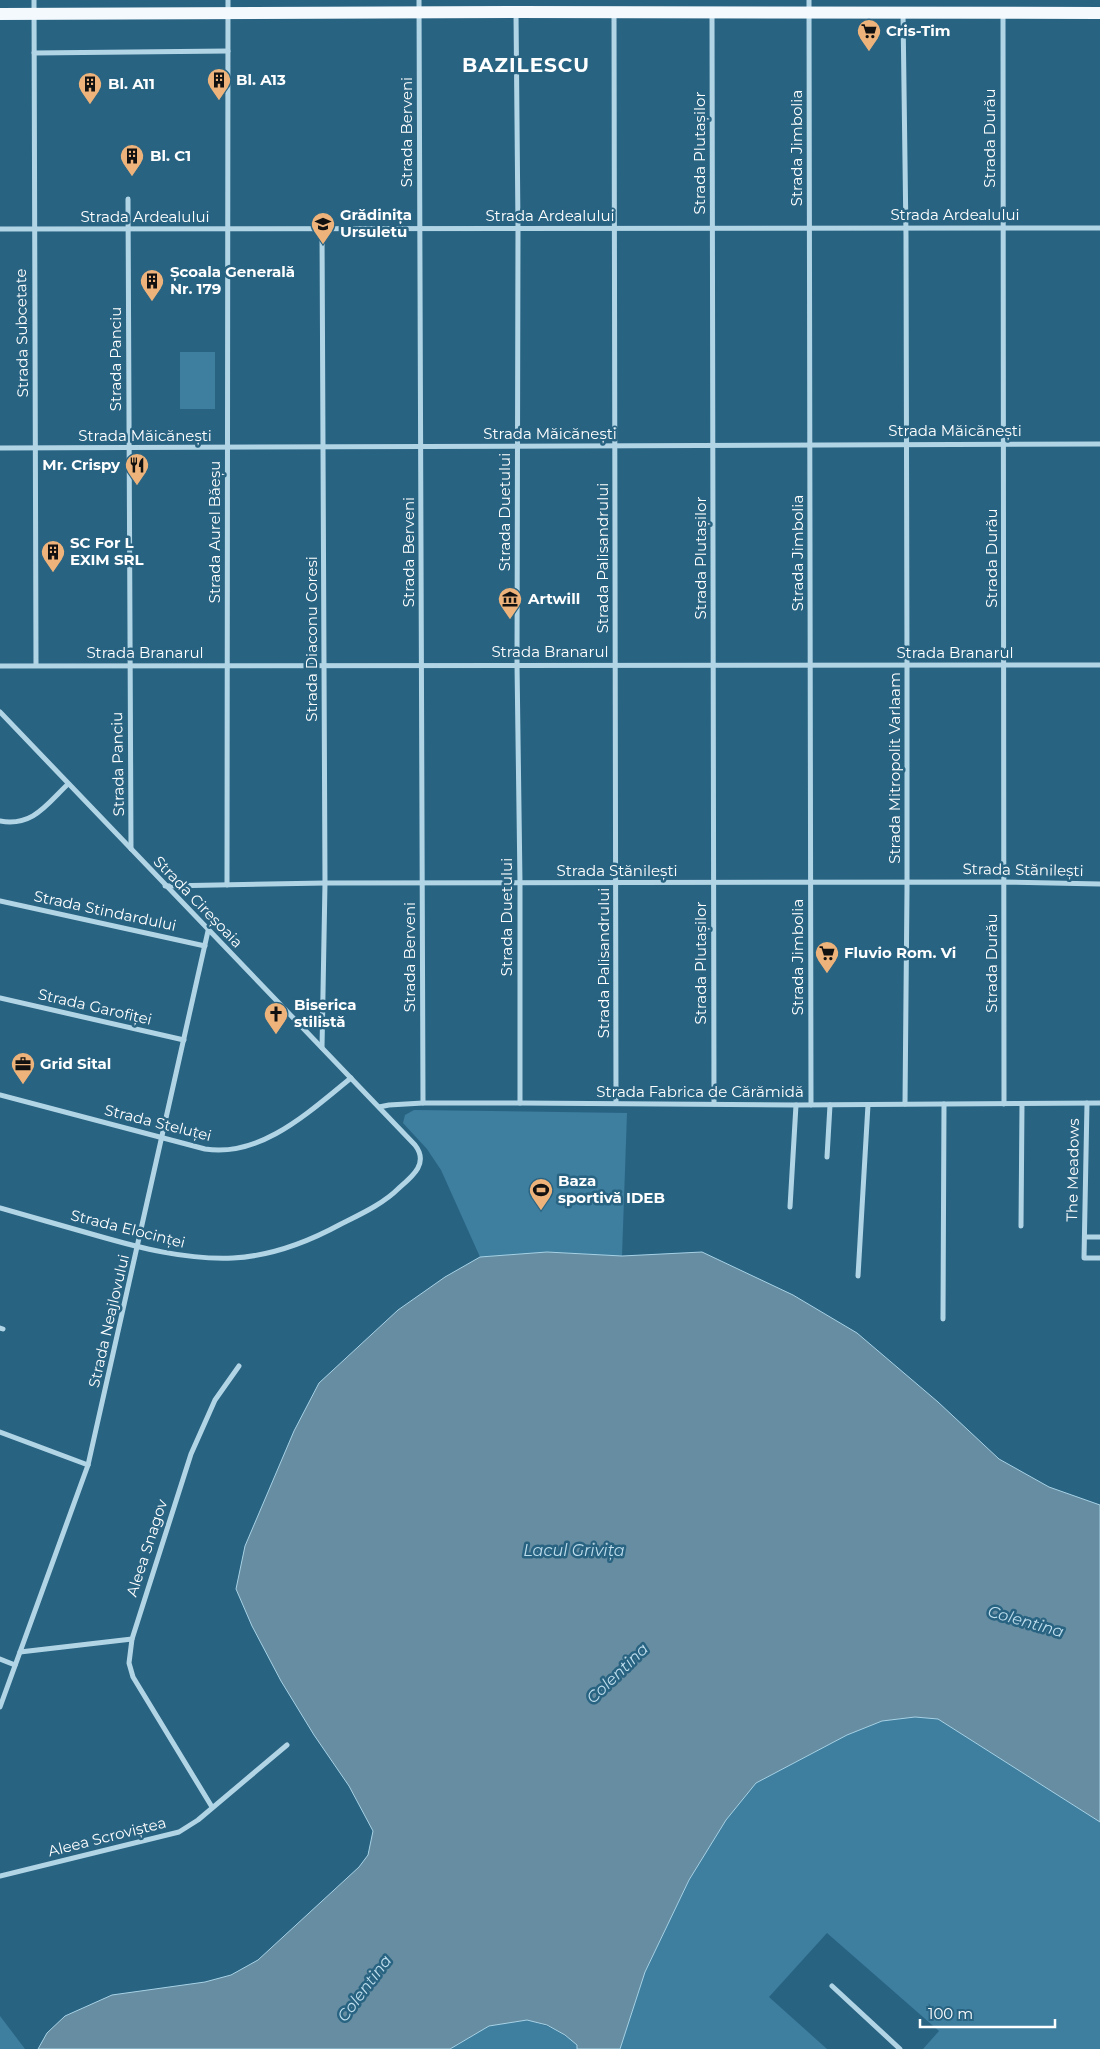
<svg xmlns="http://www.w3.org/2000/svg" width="1100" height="2049" font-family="Montserrat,sans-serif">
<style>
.green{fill:#3e7e9f}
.water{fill:#668da1;stroke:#a7d2e6}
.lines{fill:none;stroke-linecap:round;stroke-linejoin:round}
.street{stroke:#b2d5e6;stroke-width:5}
.primary{stroke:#f3f9fd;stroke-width:12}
.labels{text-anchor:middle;stroke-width:5;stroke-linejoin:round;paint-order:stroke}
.poi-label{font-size:15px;font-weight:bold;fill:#fff;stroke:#296382;text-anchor:start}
.street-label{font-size:15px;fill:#fff;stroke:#296382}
.water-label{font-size:16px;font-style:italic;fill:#bedeed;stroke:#296382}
.district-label{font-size:20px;font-weight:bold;letter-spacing:1px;fill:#fff;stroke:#296382}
</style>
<rect width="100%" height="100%" fill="#296382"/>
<g class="green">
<rect x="180" y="352" width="35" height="57"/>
<path d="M414 1110 627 1113 622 1256 547 1252 480 1257 441 1170 427 1149 403 1123 405 1115Z"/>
<path d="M915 1717 938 1719 1100 1822V2049H923L939 2031 827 1933 769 1997 827 2049H620L645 1972 689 1880 726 1820 756 1783 847 1735 882 1721Z"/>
<path d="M0 2016 25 2049H0Z"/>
<path d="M527 2020C547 2025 561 2031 577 2045V2049H450L489 2026Z"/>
</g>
<path class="water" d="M547 1252 622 1256 702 1252 793 1295 857 1333 938 1402 999 1459 1049 1487 1100 1505V1822L938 1719 915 1717 882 1721 847 1735 756 1783 726 1820 689 1880 645 1972 620 2049H577V2045L565 2035 547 2025 527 2020 489 2026 450 2049H38L47 2033 65 2016 112 1995 205 1982 231 1975 258 1960 359 1867 368 1855 373 1831 349 1786 314 1735 281 1681 252 1626 236 1589 245 1546 294 1431 319 1383 398 1310 445 1277 480 1257Z"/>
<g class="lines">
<g class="street">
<path d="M34 0 36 665"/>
<path d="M419 0 423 1103"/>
<path d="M809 0 811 1105"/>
<path d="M712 12 714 1104"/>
<path d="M516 13 518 228 517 664 520 883V1103"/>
<path d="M614 13 616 1103"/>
<path d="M903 13 906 236 907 666V890L905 1104"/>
<path d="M1003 14 1004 1104"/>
<path d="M34 53 228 51"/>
<path d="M128 199 131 849"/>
<path d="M0 229 1100 228"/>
<path d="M0 448 1100 444"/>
<path d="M0 666 1100 665"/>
<path d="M0 712 415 1145C429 1163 413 1176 399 1188 383 1204 361 1214 341 1224 308 1242 271 1256 233 1258 186 1260 140 1248 95 1235 63 1226 32 1217 0 1208"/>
<path d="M0 821C33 827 47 804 68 784"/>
<path d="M227 885 228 0"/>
<path d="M165 886 325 883 1004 882 1100 884"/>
<path d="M0 901 205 946"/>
<path d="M0 998 184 1040"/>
<path d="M322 1048 325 883 322 229"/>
<path d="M0 1095 205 1149C261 1158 310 1111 351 1078"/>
<path d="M1087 1103 1084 1258H1100"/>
<path d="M379 1107 389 1105 423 1103H520L796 1105 1100 1103"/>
<path d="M827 1157 830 1105"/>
<path d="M790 1207 796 1105"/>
<path d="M1021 1226 1022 1104"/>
<path d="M1085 1237H1100"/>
<path d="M858 1276 868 1105"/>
<path d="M943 1319 944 1104"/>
<path d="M0 1328 3 1329"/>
<path d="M0 1432 88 1465"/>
<path d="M132 1639 129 1663 133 1677 212 1807"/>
<path d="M20 1652 132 1639 191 1454 215 1400 239 1366"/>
<path d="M0 1659 15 1665"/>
<path d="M0 1707 88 1465 208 931"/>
<path d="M0 1876 179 1832 198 1820 287 1745"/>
<path d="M832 1986 900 2049"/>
</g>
<path class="primary" d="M0 14 516 12 1100 13"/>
</g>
<defs>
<g id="supermarket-pin" transform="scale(1.25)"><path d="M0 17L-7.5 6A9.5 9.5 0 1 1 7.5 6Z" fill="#edb37a" stroke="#296382"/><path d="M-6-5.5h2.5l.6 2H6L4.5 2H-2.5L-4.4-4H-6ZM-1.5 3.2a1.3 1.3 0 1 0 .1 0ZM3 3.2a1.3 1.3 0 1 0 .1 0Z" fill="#111"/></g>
<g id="building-pin" transform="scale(1.25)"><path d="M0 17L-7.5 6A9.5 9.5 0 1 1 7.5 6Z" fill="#edb37a" stroke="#296382"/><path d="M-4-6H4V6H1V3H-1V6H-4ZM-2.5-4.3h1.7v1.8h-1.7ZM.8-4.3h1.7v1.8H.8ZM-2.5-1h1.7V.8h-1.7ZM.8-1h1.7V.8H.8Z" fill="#111"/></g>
<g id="school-pin" transform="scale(1.25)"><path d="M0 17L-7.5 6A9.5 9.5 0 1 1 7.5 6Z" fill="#edb37a" stroke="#296382"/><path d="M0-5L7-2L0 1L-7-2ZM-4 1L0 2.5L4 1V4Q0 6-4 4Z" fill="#111"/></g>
<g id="restaurant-pin" transform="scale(1.25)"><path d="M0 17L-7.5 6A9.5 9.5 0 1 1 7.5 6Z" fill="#edb37a" stroke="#296382"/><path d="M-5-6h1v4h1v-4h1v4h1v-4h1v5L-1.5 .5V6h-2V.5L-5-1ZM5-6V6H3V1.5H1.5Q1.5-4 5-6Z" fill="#111"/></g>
<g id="museum-pin" transform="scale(1.25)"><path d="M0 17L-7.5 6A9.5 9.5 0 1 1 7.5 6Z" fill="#edb37a" stroke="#296382"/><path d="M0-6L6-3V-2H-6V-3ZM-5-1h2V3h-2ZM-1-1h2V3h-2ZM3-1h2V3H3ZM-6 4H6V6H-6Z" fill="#111"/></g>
<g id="church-pin" transform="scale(1.25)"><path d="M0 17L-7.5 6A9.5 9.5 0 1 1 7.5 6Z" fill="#edb37a" stroke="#296382"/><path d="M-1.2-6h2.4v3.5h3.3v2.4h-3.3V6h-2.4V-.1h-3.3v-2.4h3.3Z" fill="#111"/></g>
<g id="office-pin" transform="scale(1.25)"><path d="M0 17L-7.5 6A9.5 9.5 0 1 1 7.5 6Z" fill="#edb37a" stroke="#296382"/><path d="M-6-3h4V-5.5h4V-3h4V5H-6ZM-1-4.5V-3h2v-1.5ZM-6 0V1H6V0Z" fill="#111"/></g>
<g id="stadium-pin" transform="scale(1.25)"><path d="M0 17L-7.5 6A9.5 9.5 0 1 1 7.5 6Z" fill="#edb37a" stroke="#296382"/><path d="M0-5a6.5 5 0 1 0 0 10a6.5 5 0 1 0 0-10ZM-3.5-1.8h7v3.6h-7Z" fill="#111"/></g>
</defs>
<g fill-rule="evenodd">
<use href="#supermarket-pin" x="869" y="31"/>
<use href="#building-pin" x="219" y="80"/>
<use href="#building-pin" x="90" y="84"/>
<use href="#building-pin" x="132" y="156"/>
<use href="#school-pin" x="323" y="224"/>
<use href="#building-pin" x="152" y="281"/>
<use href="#restaurant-pin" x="137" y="465"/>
<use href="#building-pin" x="53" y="552"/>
<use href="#museum-pin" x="510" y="599"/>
<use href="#supermarket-pin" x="827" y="953"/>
<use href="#church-pin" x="276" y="1014"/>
<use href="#office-pin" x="23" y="1064"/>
<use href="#stadium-pin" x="541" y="1190"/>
</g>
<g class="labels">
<g class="poi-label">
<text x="886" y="36">Cris-Tim</text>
<text x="236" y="85">Bl. A13</text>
<text x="108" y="89">Bl. A11</text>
<text x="150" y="161">Bl. C1</text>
<text x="340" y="220">Grădinița<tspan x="340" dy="17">Ursuletu</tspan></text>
<text x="170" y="277">Școala Generală<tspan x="170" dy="17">Nr. 179</tspan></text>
<text x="120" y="470" text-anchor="end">Mr. Crispy</text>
<text x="70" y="548">SC For L<tspan x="70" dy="17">EXIM SRL</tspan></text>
<text x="528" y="604">Artwill</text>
<text x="844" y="958">Fluvio Rom. Vi</text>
<text x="294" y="1010">Biserica<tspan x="294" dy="17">stilistă</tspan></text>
<text x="40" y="1069">Grid Sital</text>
<text x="558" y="1186">Baza<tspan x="558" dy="17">sportivă IDEB</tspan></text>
</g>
<g class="street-label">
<text transform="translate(407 132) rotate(-90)" y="5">Strada Berveni</text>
<text transform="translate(990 138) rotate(-90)" y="5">Strada Durău</text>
<text transform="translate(797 148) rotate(-90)" y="5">Strada Jimbolia</text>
<text transform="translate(700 153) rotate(-90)" y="5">Strada Plutașilor</text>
<text x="955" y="220">Strada Ardealului</text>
<text x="550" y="221">Strada Ardealului</text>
<text x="145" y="222">Strada Ardealului</text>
<text transform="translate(22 333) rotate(-91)" y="5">Strada Subcetate</text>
<text transform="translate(116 359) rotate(-90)" y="5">Strada Panciu</text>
<text x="955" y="436">Strada Măicănești</text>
<text x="550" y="439">Strada Măicănești</text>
<text x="145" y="441">Strada Măicănești</text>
<text transform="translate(505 512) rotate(-90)" y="5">Strada Duetului</text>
<text transform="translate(215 532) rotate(-90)" y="5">Strada Aurel Băeșu</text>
<text transform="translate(409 552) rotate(-90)" y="5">Strada Berveni</text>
<text transform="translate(798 553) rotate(-90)" y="5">Strada Jimbolia</text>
<text transform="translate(603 558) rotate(-90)" y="5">Strada Palisandrului</text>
<text transform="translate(701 558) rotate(-90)" y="5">Strada Plutașilor</text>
<text transform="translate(992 558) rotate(-90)" y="5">Strada Durău</text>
<text transform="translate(312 639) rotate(-90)" y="5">Strada Diaconu Coresi</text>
<text x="550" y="657">Strada Branarul</text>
<text x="145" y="658">Strada Branarul</text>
<text x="955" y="658">Strada Branarul</text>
<text transform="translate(118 764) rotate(-91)" y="5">Strada Panciu</text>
<text transform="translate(895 768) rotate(-90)" y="5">Strada Mitropolit Varlaam</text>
<text transform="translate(1023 870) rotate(1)" y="5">Strada Stănilești</text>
<text x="617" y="876">Strada Stănilești</text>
<text transform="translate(198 902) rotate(46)" y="5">Strada Cireșoaia</text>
<text transform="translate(105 911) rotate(12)" y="5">Strada Stindardului</text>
<text transform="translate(507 917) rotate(-90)" y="5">Strada Duetului</text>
<text transform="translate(410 957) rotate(-90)" y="5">Strada Berveni</text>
<text transform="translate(798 957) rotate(-90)" y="5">Strada Jimbolia</text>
<text transform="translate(604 963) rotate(-90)" y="5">Strada Palisandrului</text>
<text transform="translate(701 963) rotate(-90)" y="5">Strada Plutașilor</text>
<text transform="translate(992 963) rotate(-90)" y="5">Strada Durău</text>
<text transform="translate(95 1007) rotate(13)" y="5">Strada Garofiței</text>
<text x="700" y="1097">Strada Fabrica de Cărămidă</text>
<text transform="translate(158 1123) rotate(14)" y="5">Strada Steluței</text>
<text transform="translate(1073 1170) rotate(-89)" y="5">The Meadows</text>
<text transform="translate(128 1229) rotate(14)" y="5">Strada Elocinței</text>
<text transform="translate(109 1321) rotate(-77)" y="5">Strada Neajlovului</text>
<text transform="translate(147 1548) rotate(-72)" y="5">Aleea Snagov</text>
<text transform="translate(107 1837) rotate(-14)" y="5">Aleea Scroviștea</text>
</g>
<g class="water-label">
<text x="574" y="1556">Lacul Grivița</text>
<text transform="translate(1026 1621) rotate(16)" y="6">Colentina</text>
<text transform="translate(617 1673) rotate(-44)" y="6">Colentina</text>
<text transform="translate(364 1988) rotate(-53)" y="6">Colentina</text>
</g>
<g class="district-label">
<text x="526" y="72">BAZILESCU</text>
</g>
</g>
<path d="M920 2019v8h135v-8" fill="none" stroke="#ffffff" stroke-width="2.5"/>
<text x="928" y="2019" font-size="15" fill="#ffffff" stroke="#296382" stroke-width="4" paint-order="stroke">100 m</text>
</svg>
